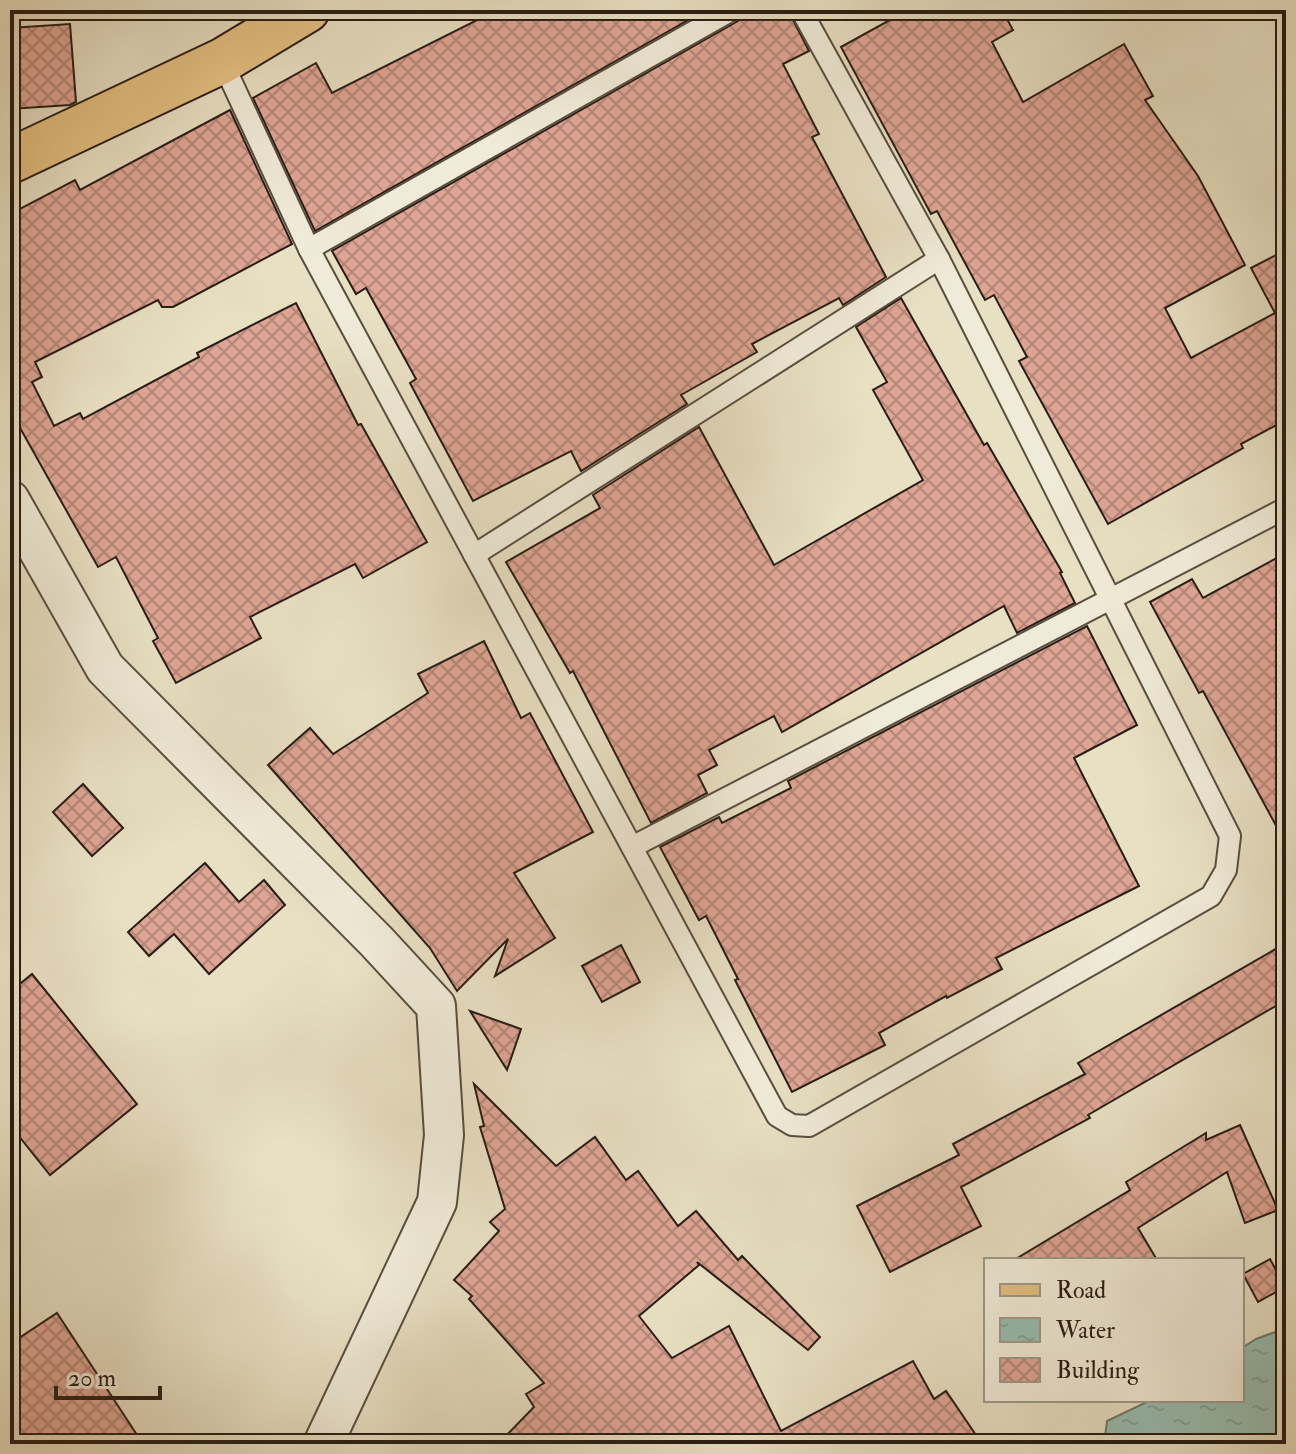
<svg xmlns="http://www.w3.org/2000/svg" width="1296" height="1454" font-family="'IM FELL Double Pica',serif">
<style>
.water{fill:url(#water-ripples);stroke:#6b7d71;stroke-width:2}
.building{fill:url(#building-cross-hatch);stroke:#281d14;stroke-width:2}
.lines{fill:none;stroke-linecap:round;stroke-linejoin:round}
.service-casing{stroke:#584e40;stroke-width:24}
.minor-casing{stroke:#584e40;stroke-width:42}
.primary-casing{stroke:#281d14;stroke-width:48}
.service{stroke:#f0ebd8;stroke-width:20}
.minor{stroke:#f0ebd8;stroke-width:38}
.primary{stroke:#e4c082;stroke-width:44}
</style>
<defs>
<pattern id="water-ripples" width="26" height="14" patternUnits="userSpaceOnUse" patternTransform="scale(2)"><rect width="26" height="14" fill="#98bdaf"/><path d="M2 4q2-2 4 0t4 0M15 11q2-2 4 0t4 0" fill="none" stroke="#83a296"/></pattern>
<pattern id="building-cross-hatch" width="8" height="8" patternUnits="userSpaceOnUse" patternTransform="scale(2)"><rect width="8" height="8" fill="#dea594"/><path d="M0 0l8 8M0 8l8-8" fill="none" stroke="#b48678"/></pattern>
</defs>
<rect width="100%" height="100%" fill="#e8e0c3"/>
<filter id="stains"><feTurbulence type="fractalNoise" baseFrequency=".0025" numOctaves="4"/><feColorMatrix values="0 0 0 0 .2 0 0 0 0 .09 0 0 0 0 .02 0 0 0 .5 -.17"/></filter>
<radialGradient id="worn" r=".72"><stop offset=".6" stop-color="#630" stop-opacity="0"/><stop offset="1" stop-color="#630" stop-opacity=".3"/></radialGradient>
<path class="water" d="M1286 1328V1444H1104L1107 1421 1151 1400H1242V1348L1256 1339Z"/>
<g class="building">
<path d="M497 10H706L315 231 253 98 316 63 332 93Z"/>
<path d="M745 10H788L809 51 783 64 819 134 812 137 886 277 843 305 839 298 752 344 757 352 681 395 687 404 581 471 571 451 473 501 410 383 416 379 366 288 356 294 332 251 738 21 744 16Z"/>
<path d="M908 10H1002L1013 30 992 42 1023 102 1124 44 1153 96 1145 100 1198 176 1245 265 1165 308 1191 358 1275 313 1251 268 1286 250V420L1241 444 1243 448 1108 524 1019 361 1027 357 994 295 985 300 937 211 931 214 841 47Z"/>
<path d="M70 24 76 102 70 105 10 109V28Z"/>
<path d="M230 110 292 244 173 307H162L158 300 35 362 42 377 32 382 54 426 80 413 83 419 199 357 197 353 296 303 358 425 361 424 427 542 363 578 355 564 250 617 261 638 176 683 153 641 158 638 116 557 98 567 10 410V214L75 180 80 190Z"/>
<path d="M901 298 984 445 987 443 1062 572 1060 573 1075 603 1017 633 1004 606 782 732 774 716 709 750 717 765 698 775 707 793 651 823 573 671 570 673 506 562 600 508 593 495 699 427 774 565 923 480 873 390 887 382 856 327Z"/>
<path d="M1286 553V844L1203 691 1199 693 1150 602 1192 579 1203 598Z"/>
<path d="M1087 626 1137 725 1074 758 1139 886 996 958 1002 969 947 998 946 996 879 1033 885 1045 792 1092 735 980 738 979 706 916 699 920 660 847 719 817 722 823 791 788 788 781Z"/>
<path d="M484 641 521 718 530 713 593 832 514 873 555 938 495 976 508 939 457 991 430 948 268 765 310 728 333 754 428 693 418 674Z"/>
<path d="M83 784 123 828 92 856 53 812Z"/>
<path d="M205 863 239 902 264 880 285 905 209 974 174 934 149 956 128 932Z"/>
<path d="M1286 943V1000L1088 1115 1090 1118 961 1187 981 1226 890 1272 857 1206 959 1155 953 1144 1085 1074 1078 1063Z"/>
<path d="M621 945 640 982 602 1002 582 966Z"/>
<path d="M32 974 137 1104 50 1175 10 1125V992Z"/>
<path d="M470 1011 521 1029 507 1070Z"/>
<path d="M474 1084 556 1166 595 1137 626 1180 638 1171 678 1226 696 1211 738 1260 742 1256 820 1337 808 1350 697 1262 699 1265 639 1316 672 1358 729 1326 781 1431 913 1361 934 1399 946 1391 982 1444H498L534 1407 526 1394 544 1383 469 1299 472 1296 454 1280 499 1231 490 1222 505 1209 480 1127 484 1126Z"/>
<path d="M1240 1125 1278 1210 1245 1223 1227 1172 1138 1228 1157 1260H1014L1130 1190 1126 1182 1206 1133V1140Z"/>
<path d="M1270 1259 1285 1287 1258 1302 1243 1274Z"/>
<path d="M57 1313 143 1444H10V1344Z"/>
</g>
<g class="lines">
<g class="service-casing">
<g id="service">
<path d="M222 61 309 249 777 1116 792 1125 809 1126 1211 896 1226 870 1230 836 939 259 801 10"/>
<path d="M309 249 732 10"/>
<path d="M474 555 939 259"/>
<path d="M632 847 1286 508"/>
</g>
</g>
<g class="minor-casing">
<path id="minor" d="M10 500 105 668 377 942 436 1006 444 1135 437 1202 323 1444"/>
</g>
<g class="primary-casing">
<path id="primary" d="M10 161 222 61 307 10"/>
</g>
<use href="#service" class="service"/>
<use href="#minor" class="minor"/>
<use href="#primary" class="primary"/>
</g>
<rect width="1296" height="1454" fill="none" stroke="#e8e0c3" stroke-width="40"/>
<rect x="12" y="12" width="1272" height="1430" fill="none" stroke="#281d14" stroke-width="4"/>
<rect x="20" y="20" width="1256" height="1414" fill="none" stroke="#281d14" stroke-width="2"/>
<rect x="984" y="1258" width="260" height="144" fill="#f0ebd8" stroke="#a0998a" stroke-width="2"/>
<rect x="1000" y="1284" width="40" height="12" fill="#e4c082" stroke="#a0998a" stroke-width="2"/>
<text x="1056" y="1298" font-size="24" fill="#281d14">Road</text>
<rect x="1000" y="1318" width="40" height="24" fill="url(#water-ripples)" stroke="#a0998a" stroke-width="2"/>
<text x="1056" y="1338" font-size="24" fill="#281d14">Water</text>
<rect x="1000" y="1358" width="40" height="24" fill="url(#building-cross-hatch)" stroke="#a0998a" stroke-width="2"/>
<text x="1056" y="1378" font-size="24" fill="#281d14">Building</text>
<path d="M56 1386v12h104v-12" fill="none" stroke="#281d14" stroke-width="4"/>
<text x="68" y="1386" font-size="24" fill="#281d14" stroke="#f0ebd8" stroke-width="6" paint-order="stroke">20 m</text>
<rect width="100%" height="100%" filter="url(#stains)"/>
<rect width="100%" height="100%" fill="url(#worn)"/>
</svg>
